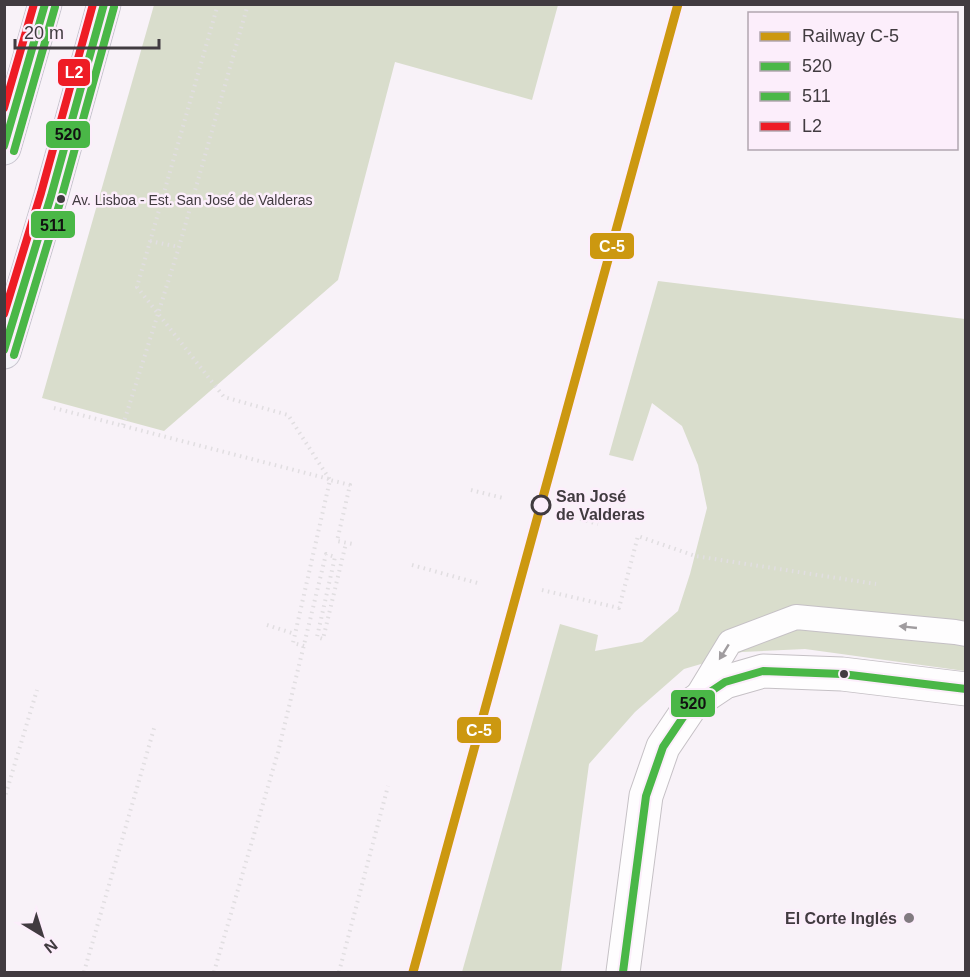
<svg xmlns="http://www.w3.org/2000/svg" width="970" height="977" font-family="Arial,sans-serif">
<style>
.green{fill:#d9ddcc}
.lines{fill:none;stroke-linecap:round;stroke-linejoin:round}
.lane-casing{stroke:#c5c0c5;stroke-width:26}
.street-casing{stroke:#c5c0c5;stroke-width:35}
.primary-casing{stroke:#c7c4ce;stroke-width:35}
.path{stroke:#e1dee1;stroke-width:4;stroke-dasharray:1.5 4.5;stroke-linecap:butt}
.lane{stroke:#fefdfe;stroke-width:24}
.street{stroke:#fefdfe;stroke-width:33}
.primary{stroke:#f5f4f9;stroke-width:33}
.bus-1-casing{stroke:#fceefb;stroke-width:12}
.bus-2-casing{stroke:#fceefb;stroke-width:12}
.bus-3-casing{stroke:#fceefb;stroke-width:12}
.bus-1{stroke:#4ab747;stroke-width:8}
.bus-2{stroke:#4ab747;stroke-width:8}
.bus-3{stroke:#ee1c25;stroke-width:8}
.rail-1-casing{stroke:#fceefb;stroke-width:14}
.rail-1{stroke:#cc9810;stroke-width:9}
.oneway{fill:#a09c9f}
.bus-dot{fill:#413b40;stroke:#fceefb;stroke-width:2}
.stop-dot{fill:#fceefb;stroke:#413b40;stroke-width:3}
.poi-dot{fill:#817b80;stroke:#fceefb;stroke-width:2}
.labels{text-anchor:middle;stroke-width:5;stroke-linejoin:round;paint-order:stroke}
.bus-label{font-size:14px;fill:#413b40;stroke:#fceefb;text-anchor:start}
.stop-label{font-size:16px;font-weight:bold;fill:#413b40;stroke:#fceefb;text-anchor:start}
.poi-label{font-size:16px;font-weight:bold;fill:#413b40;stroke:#fceefb;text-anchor:end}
.line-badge{stroke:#fceefb;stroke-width:2}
.badge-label{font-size:16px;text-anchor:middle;font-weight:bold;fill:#fff}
.pale-badge-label{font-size:16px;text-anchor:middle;font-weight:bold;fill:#111}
</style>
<rect width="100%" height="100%" fill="#f8f2f8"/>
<g class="green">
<path d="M154 5H558L532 100 395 62 338 280 164 431 42 398Z"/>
<path d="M658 281 965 319V671L805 649 742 652 684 669 635 712 589 764 561 972H462L560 624 598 635 595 651 642 642 678 611 690 574 707 508 698 465 682 426 652 403 633 461 609 455Z"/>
</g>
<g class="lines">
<g class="lane-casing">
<path id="lane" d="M696 698 730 642 796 617 955 632 966 634"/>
</g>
<g class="street-casing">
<path id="street" d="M623 972 646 796 663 747 692 704 725 682 763 671 842 674 966 689"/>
</g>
<g class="primary-casing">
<g id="primary">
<path d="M4 148 45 4"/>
<path d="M4 352 51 196 104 4"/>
</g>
</g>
<g class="path">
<path d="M218 4 137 287 224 397 288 415 330 480"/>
<path d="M150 241 179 247"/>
<path d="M54 408 329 479"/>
<path d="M123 425 179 247 248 4"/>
<path d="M471 490 503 498"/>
<path d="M563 514 598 524"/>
<path d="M412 565 481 584"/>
<path d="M542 590 619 608 638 536 695 556 876 584"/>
<path d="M267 625 295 634"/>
<path d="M304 646 293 643 330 480 350 485 337 541 353 544"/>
<path d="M4 800 37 690"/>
<path d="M84 972 155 725"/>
<path d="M214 972 278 752 326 554 335 557 317 637 323 639 346 543"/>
<path d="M339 972 388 786"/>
</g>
<use href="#lane" class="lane"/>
<use href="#street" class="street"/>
<use href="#primary" class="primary"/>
<g class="bus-1-casing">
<g id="bus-1">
<path d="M4 146 45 4"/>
<path d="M4 350 51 196 104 4"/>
<path d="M623 972 646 796 663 747 692 704 725 682 763 671 842 674 966 689"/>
</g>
</g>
<g class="bus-2-casing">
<g id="bus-2">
<path d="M14 151 55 7"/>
<path d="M14 355 61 199 114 7"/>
</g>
</g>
<g class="bus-3-casing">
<g id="bus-3">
<path d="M4 108 34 4"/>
<path d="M4 314 41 193 93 4"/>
</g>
</g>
<use href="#bus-1" class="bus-1"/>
<use href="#bus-2" class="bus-2"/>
<use href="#bus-3" class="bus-3"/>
<g class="rail-1-casing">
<path id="rail-1" d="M413 972 678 4"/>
</g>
<use href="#rail-1" class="rail-1"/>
</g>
<defs><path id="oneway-solid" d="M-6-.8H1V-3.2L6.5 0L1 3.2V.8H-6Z" transform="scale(1.5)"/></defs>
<g class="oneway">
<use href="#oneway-solid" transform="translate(908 627) rotate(-174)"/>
<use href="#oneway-solid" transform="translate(724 652) rotate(122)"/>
</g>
<g class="bus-dot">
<circle cx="61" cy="199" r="5"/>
<circle cx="844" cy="674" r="5"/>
</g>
<circle class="stop-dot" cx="541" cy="505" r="9"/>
<circle class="poi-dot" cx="909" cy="918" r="6"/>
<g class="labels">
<g class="bus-label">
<text x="72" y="205">Av. Lisboa - Est. San José de Valderas</text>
</g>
<g class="stop-label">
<text x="556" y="502">San José<tspan x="556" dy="18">de Valderas</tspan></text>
</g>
<g class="poi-label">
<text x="897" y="924">El Corte Inglés</text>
</g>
</g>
<g class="line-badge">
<rect x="57" y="58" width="34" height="29" rx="6" fill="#ee1c25"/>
<rect x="45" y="120" width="46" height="29" rx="6" fill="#4ab747"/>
<rect x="30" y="210" width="46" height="29" rx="6" fill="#4ab747"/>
<rect x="589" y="232" width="46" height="28" rx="6" fill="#cc9810"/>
<rect x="670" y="689" width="46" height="29" rx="6" fill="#4ab747"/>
<rect x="456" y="716" width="46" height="28" rx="6" fill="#cc9810"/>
</g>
<g class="badge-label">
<text x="74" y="78">L2</text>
<text x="612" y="252">C-5</text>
<text x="479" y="736">C-5</text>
</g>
<g class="pale-badge-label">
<text x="68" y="140">520</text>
<text x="53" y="231">511</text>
<text x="693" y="709">520</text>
</g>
<rect width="970" height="977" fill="none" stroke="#413b40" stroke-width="12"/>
<rect x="748" y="12" width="210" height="138" fill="#fceefb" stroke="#b1a6b0" stroke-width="1.5"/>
<rect x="760" y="32" width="30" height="9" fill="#cc9810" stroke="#b1a6b0" stroke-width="1.5"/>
<text x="802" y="42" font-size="18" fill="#413b40">Railway C-5</text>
<rect x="760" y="62" width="30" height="9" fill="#4ab747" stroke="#b1a6b0" stroke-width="1.5"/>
<text x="802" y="72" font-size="18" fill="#413b40">520</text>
<rect x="760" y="92" width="30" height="9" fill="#4ab747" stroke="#b1a6b0" stroke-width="1.5"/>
<text x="802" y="102" font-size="18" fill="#413b40">511</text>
<rect x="760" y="122" width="30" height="9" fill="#ee1c25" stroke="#b1a6b0" stroke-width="1.5"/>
<text x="802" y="132" font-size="18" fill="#413b40">L2</text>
<g transform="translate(42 935) rotate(142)" stroke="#fceefb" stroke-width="4.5" paint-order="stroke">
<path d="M0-4.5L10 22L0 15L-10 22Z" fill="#413b40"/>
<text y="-9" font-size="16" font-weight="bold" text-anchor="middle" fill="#413b40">N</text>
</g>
<path d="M15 39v9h144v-9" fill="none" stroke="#413b40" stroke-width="3"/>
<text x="24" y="39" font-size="18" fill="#413b40" stroke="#fceefb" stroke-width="4.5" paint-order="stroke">20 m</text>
</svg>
